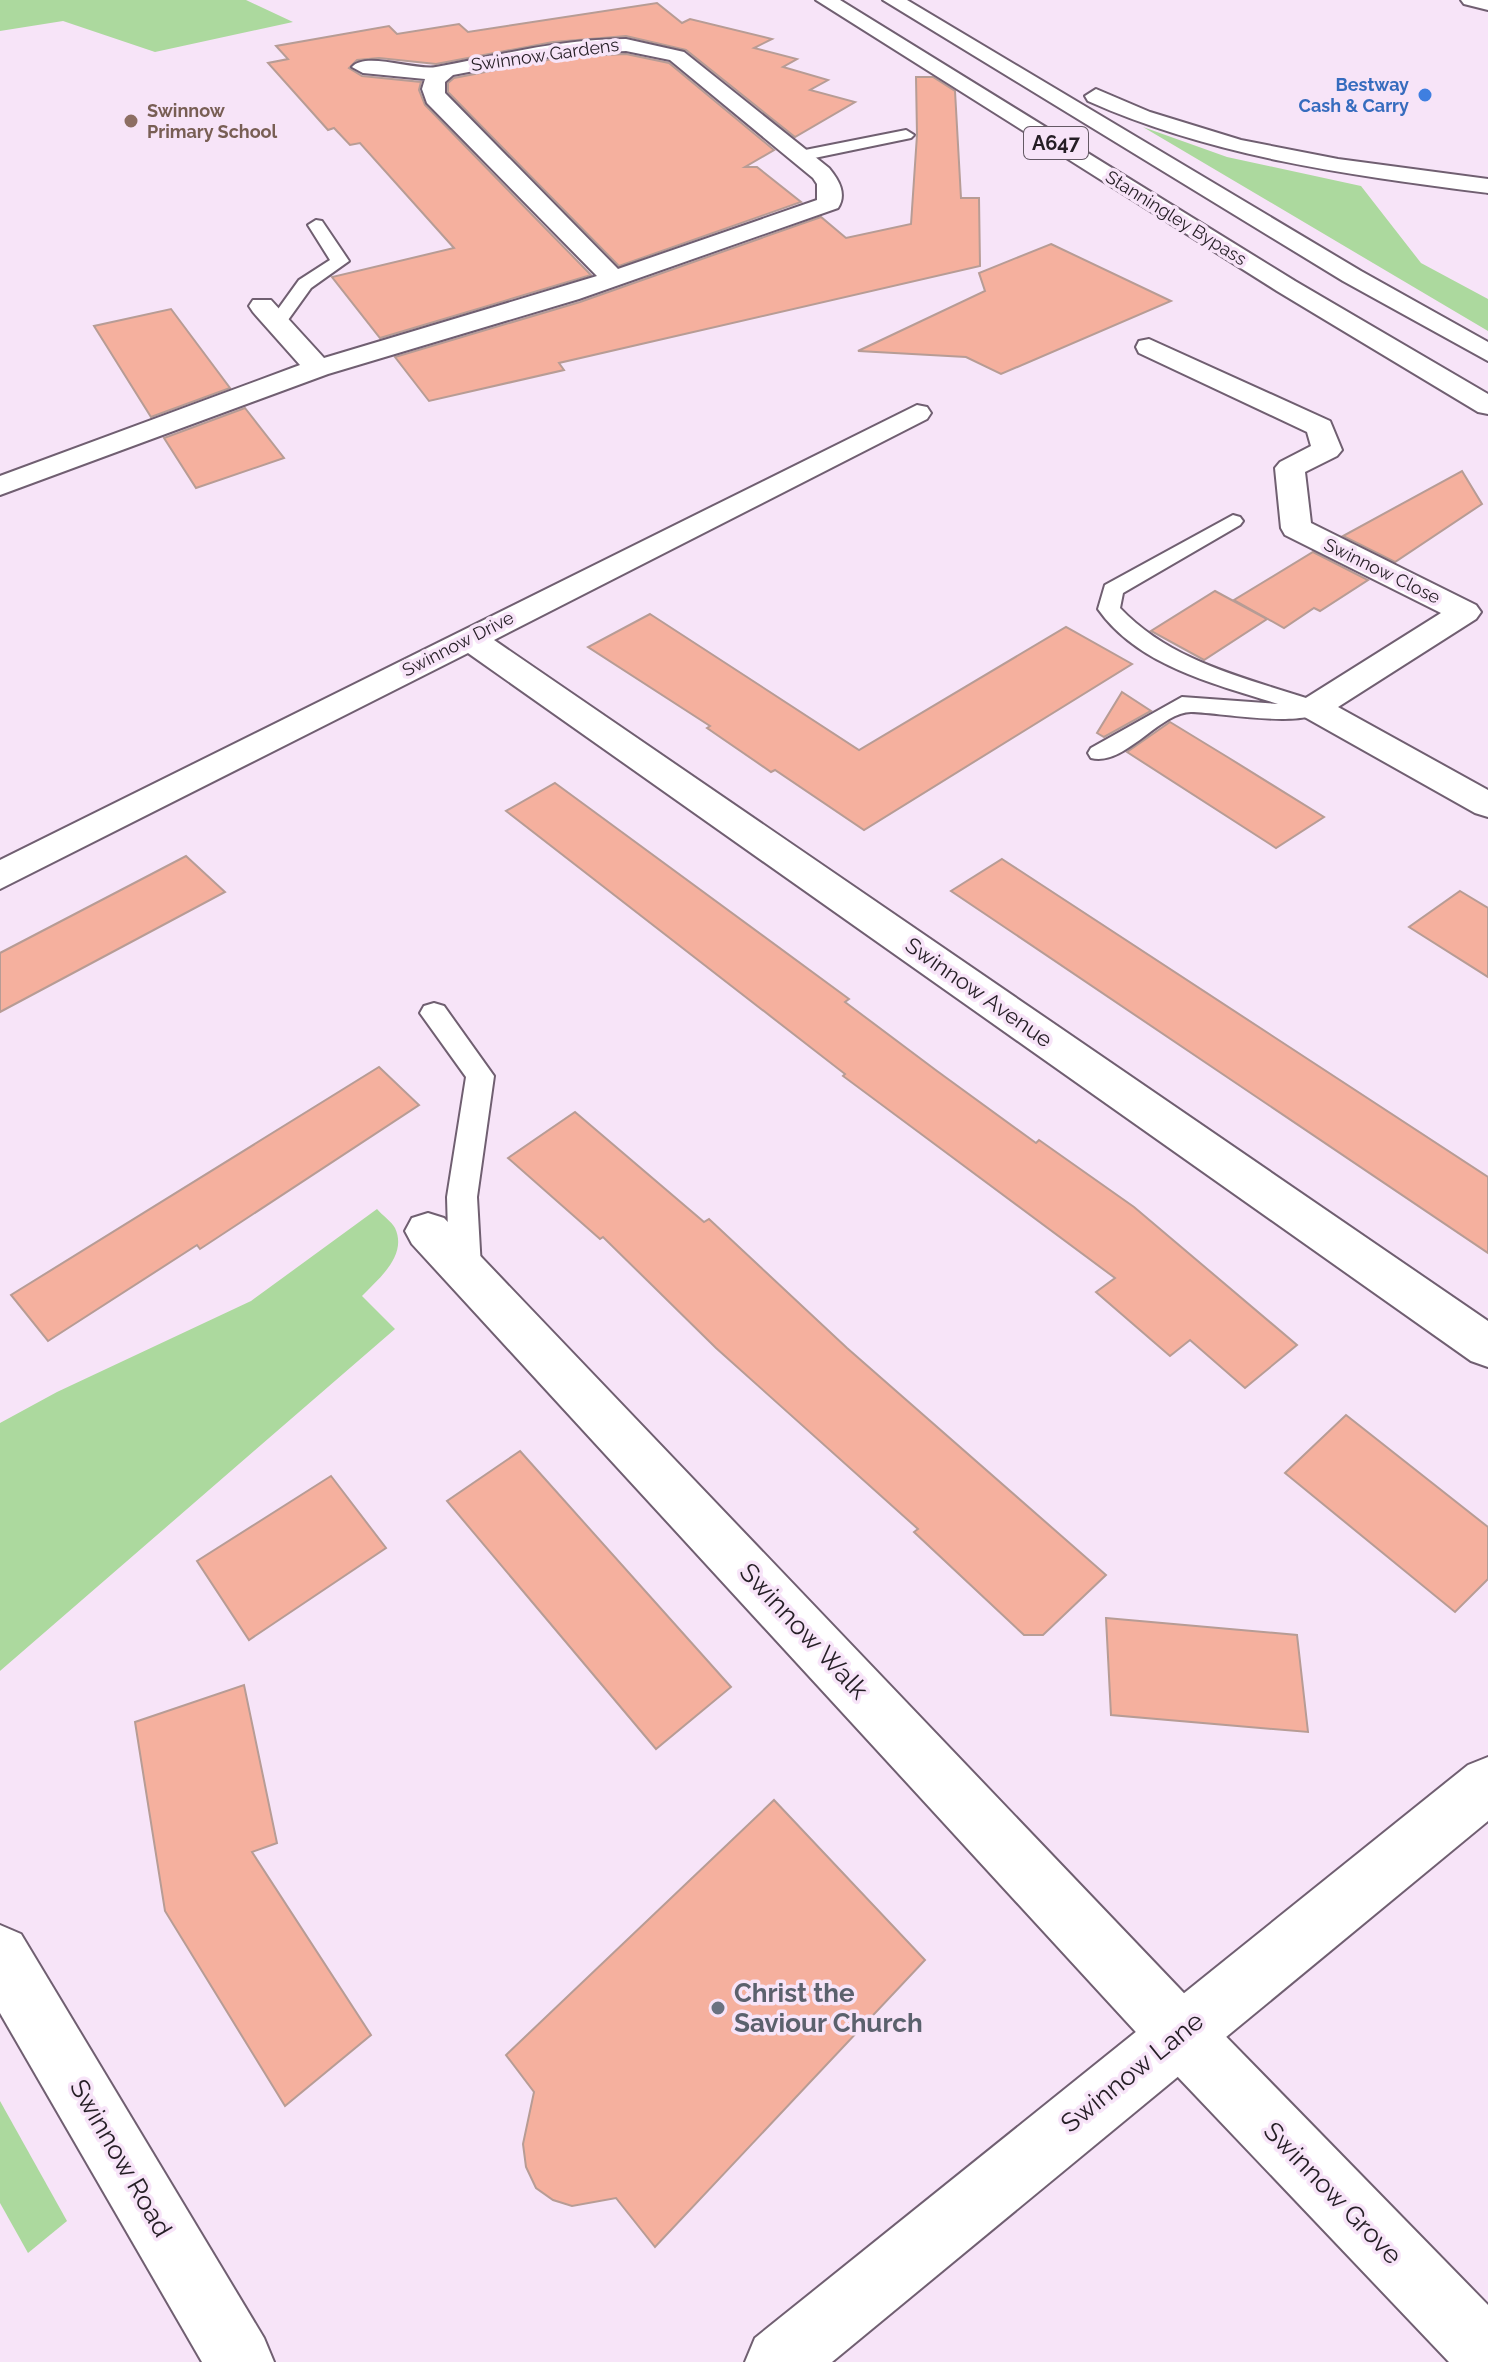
<svg xmlns="http://www.w3.org/2000/svg" width="1488" height="2362" font-family="Raleway,sans-serif">
<style>
.green{fill:#acd99e}
.building{fill:#f5b09e;stroke:#b79c95;stroke-width:2}
.lines{fill:none;stroke-linecap:round;stroke-linejoin:round}
.service-casing{stroke:#705f71;stroke-width:4}
.minor-casing{stroke:#705f71;stroke-width:4}
.tertiary-casing{stroke:#705f71;stroke-width:4}
.trunk-casing{stroke:#705f71;stroke-width:4}
.service{fill:#fff;fill-rule:evenodd}
.minor{fill:#fff;fill-rule:evenodd}
.tertiary{fill:#fff;fill-rule:evenodd}
.trunk{fill:#fff;fill-rule:evenodd}
.shop-dot{fill:#3f7fe0;stroke:#f7e4f8;stroke-width:3}
.education-dot{fill:#8d6e63;stroke:#f7e4f8;stroke-width:3}
.worship-dot{fill:#6b7280;stroke:#f7e4f8;stroke-width:3}
.labels{text-anchor:middle;stroke-width:7;stroke-linejoin:round;paint-order:stroke}
.far-street-label{font-size:18px;fill:#251e25;stroke:#f7e4f8}
.far-shop-label{font-size:18px;font-weight:bold;fill:#366cbe;stroke:#f7e4f8;text-anchor:end}
.far-education-label{font-size:18px;font-weight:bold;fill:#785e54;stroke:#f7e4f8;text-anchor:start}
.shield{fill:#f7e4f8;stroke:#645964;stroke-width:2}
.shield-label{font-size:20px;font-weight:bold;fill:#251e25}
.street-label{font-size:22px;fill:#251e25;stroke:#f7e4f8}
.near-street-label{font-size:26px;fill:#251e25;stroke:#f7e4f8}
.near-worship-label{font-size:26px;font-weight:bold;fill:#5b616d;stroke:#f7e4f8;text-anchor:start}
</style>
<rect width="100%" height="100%" fill="#f7e4f8"/>
<g class="green">
<path d="M0 0H246L293 22 155 52 63 21 0 31Z"/>
<path d="M1143 127 1227 157 1361 186 1421 263 1488 299V331Z"/>
<path d="M377 1209C382 1215 392 1222 395 1228 408 1256 378 1279 362 1296L395 1329 0 1671V1423L57 1392 251 1301Z"/>
<path d="M0 2101 67 2221 28 2253 0 2203Z"/>
</g>
<g class="building">
<path d="M657 3 682 23 690 19 772 39 754 48 797 59 783 67 828 80 810 90 855 102 795 137 686 50 626 36 553 42 436 64 379 58 357 60 349 68 362 76 421 82 419 90 425 105 591 275 380 338 332 277 454 248 360 143 350 145 334 128 328 130 268 63 288 59 276 46 389 26 397 34 459 24 468 32Z"/>
<path d="M626 54 669 63 774 150 745 167H757L801 202 619 266 448 92V83L454 78 563 57Z"/>
<path d="M916 77H933L955 91 961 198H979L980 266 559 363 564 370 429 401 395 357 580 302 821 217 846 238 911 224 917 135Z"/>
<path d="M1051 244 1171 301 1001 374 966 357 858 351 985 291 979 273Z"/>
<path d="M171 309 230 388 151 417 94 326Z"/>
<path d="M245 408 284 458 196 488 164 438Z"/>
<path d="M1462 471 1482 504 1395 562 1343 536Z"/>
<path d="M1313 552 1368 580 1320 611 1314 608 1284 628 1234 600Z"/>
<path d="M1215 591 1267 619 1204 660 1151 631Z"/>
<path d="M650 614 859 750 1066 627 1132 664 864 830 775 770 771 772 707 728 710 726 588 647Z"/>
<path d="M1122 692 1151 711 1104 737 1097 733Z"/>
<path d="M1170 722 1229 758 1324 817 1276 848 1127 752Z"/>
<path d="M555 783 849 999 845 1002 937 1071 1036 1143 1039 1140 1134 1207 1297 1345 1245 1388 1190 1340 1170 1356 1096 1292 1115 1278 843 1076 845 1074 506 811Z"/>
<path d="M186 856 225 892 0 1012V953Z"/>
<path d="M1002 859 1488 1177V1253L951 891Z"/>
<path d="M1460 891 1488 908V977L1409 927Z"/>
<path d="M379 1067 419 1105 200 1249 197 1245 48 1341 11 1295Z"/>
<path d="M575 1112 704 1222 709 1219 847 1348 1106 1575 1043 1635H1024L914 1532 918 1529 716 1348 603 1237 600 1239 508 1158Z"/>
<path d="M1346 1415 1488 1527V1579L1455 1612 1285 1473Z"/>
<path d="M520 1451 731 1687 656 1749 447 1501Z"/>
<path d="M331 1476 386 1548 249 1640 197 1561Z"/>
<path d="M1106 1618 1297 1635 1308 1732 1111 1715Z"/>
<path d="M244 1685 277 1843 252 1852 371 2035 285 2106 165 1911 135 1722Z"/>
<path d="M774 1800 925 1960 655 2247 616 2198 572 2206 553 2200 536 2188 526 2167 523 2144 534 2092 506 2055Z"/>
</g>
<g class="lines">
<g class="service-casing">
<g id="service">
<path d="M906 130 914 135 911 138 800 161 792 156 800 151Z"/>
<path d="M316 220 322 221 349 261 311 288 283 327H271L268 323 299 280 330 260 308 225Z"/>
<path d="M1233 515 1240 517 1243 521 1240 525 1123 593 1120 608C1173 664 1251 679 1321 703L1325 708C1309 730 1217 712 1191 712 1160 712 1124 767 1091 758L1088 753 1091 748 1182 697 1278 704C1215 684 1138 666 1098 609L1105 585Z"/>
<path d="M434 1003 444 1006 494 1076 477 1197 481 1268 476 1277 465 1281 454 1277 449 1268 447 1197 466 1077 420 1013 424 1006Z"/>
</g>
</g>
<g class="minor-casing">
<g id="minor">
<path d="M1461 0H1488V10L1464 4Z"/>
<path d="M626 39 684 52 829 168C839 180 847 194 838 208L579 299 328 374 0 495V476L300 365 253 312 249 306 253 300H271L324 358 597 276 427 103 422 89 425 79 363 73 352 67C365 51 416 71 436 67 500 55 560 39 626 39ZM626 51 670 60 813 178 817 184V200L618 269 445 93V82L453 75 563 54Z"/>
<path d="M1149 339 1330 421 1342 450 1337 456 1305 472 1311 523 1476 605 1481 612 1476 619 1338 707 1488 790V817L1475 813 1301 715 1296 708 1301 701 1441 613 1285 535 1281 528 1275 468 1280 462 1311 446 1307 432 1139 353 1136 347 1139 341Z"/>
<path d="M917 405 927 407 931 413 927 419 494 640 1488 1321V1367L1471 1361 468 653 0 889V860Z"/>
<path d="M428 1213 444 1218 1201 2011 1488 2305V2362H1449L1157 2055 412 1244 405 1231 412 1218Z"/>
</g>
</g>
<g class="tertiary-casing">
<g id="tertiary">
<path d="M1488 1757V1821L832 2362H745L755 2338 1468 1765Z"/>
<path d="M0 1925 21 1934 264 2338 274 2362H202L0 2013Z"/>
</g>
</g>
<g class="trunk-casing">
<g id="trunk">
<path d="M816 0H840L1295 281 1488 394V414L1478 412 1277 291Z"/>
<path d="M883 0H907L1361 271 1488 342V361L1343 281Z"/>
<path d="M1096 89 1150 112 1241 140 1338 159 1488 179V193C1350 175 1216 158 1088 101L1085 96Z"/>
</g>
</g>
<use href="#service" class="service"/>
<use href="#minor" class="minor"/>
<use href="#tertiary" class="tertiary"/>
<use href="#trunk" class="trunk"/>
</g>
<circle class="shop-dot" cx="1425" cy="95" r="8"/>
<circle class="education-dot" cx="131" cy="121" r="8"/>
<circle class="worship-dot" cx="718" cy="2008" r="8"/>
<g class="labels">
<g class="far-street-label">
<text transform="translate(545 55) rotate(-8)" y="6">Swinnow Gardens</text>
<text transform="translate(1176 218) rotate(32)" y="6">Stanningley Bypass</text>
<text transform="translate(1382 571) rotate(26)" y="6">Swinnow Close</text>
<text transform="translate(458 644) rotate(-27)" y="6">Swinnow Drive</text>
</g>
<g class="far-shop-label">
<text x="1409" y="91">Bestway<tspan x="1409" dy="21">Cash &amp; Carry</tspan></text>
</g>
<g class="far-education-label">
<text x="147" y="117">Swinnow<tspan x="147" dy="21">Primary School</tspan></text>
</g>
<rect class="shield" x="1024" y="127" width="64" height="32" rx="6"/>
<g class="shield-label">
<text x="1056" y="150">A647</text>
</g>
<g class="street-label">
<text transform="translate(979 992) rotate(35)" y="8">Swinnow Avenue</text>
</g>
<g class="near-street-label">
<text transform="translate(804 1631) rotate(47)" y="9">Swinnow Walk</text>
<text transform="translate(1132 2072) rotate(-39)" y="9">Swinnow Lane</text>
<text transform="translate(121 2158) rotate(60)" y="9">Swinnow Road</text>
<text transform="translate(1333 2193) rotate(46)" y="9">Swinnow Grove</text>
</g>
<g class="near-worship-label">
<text x="734" y="2002">Christ the<tspan x="734" dy="30">Saviour Church</tspan></text>
</g>
</g>
</svg>
